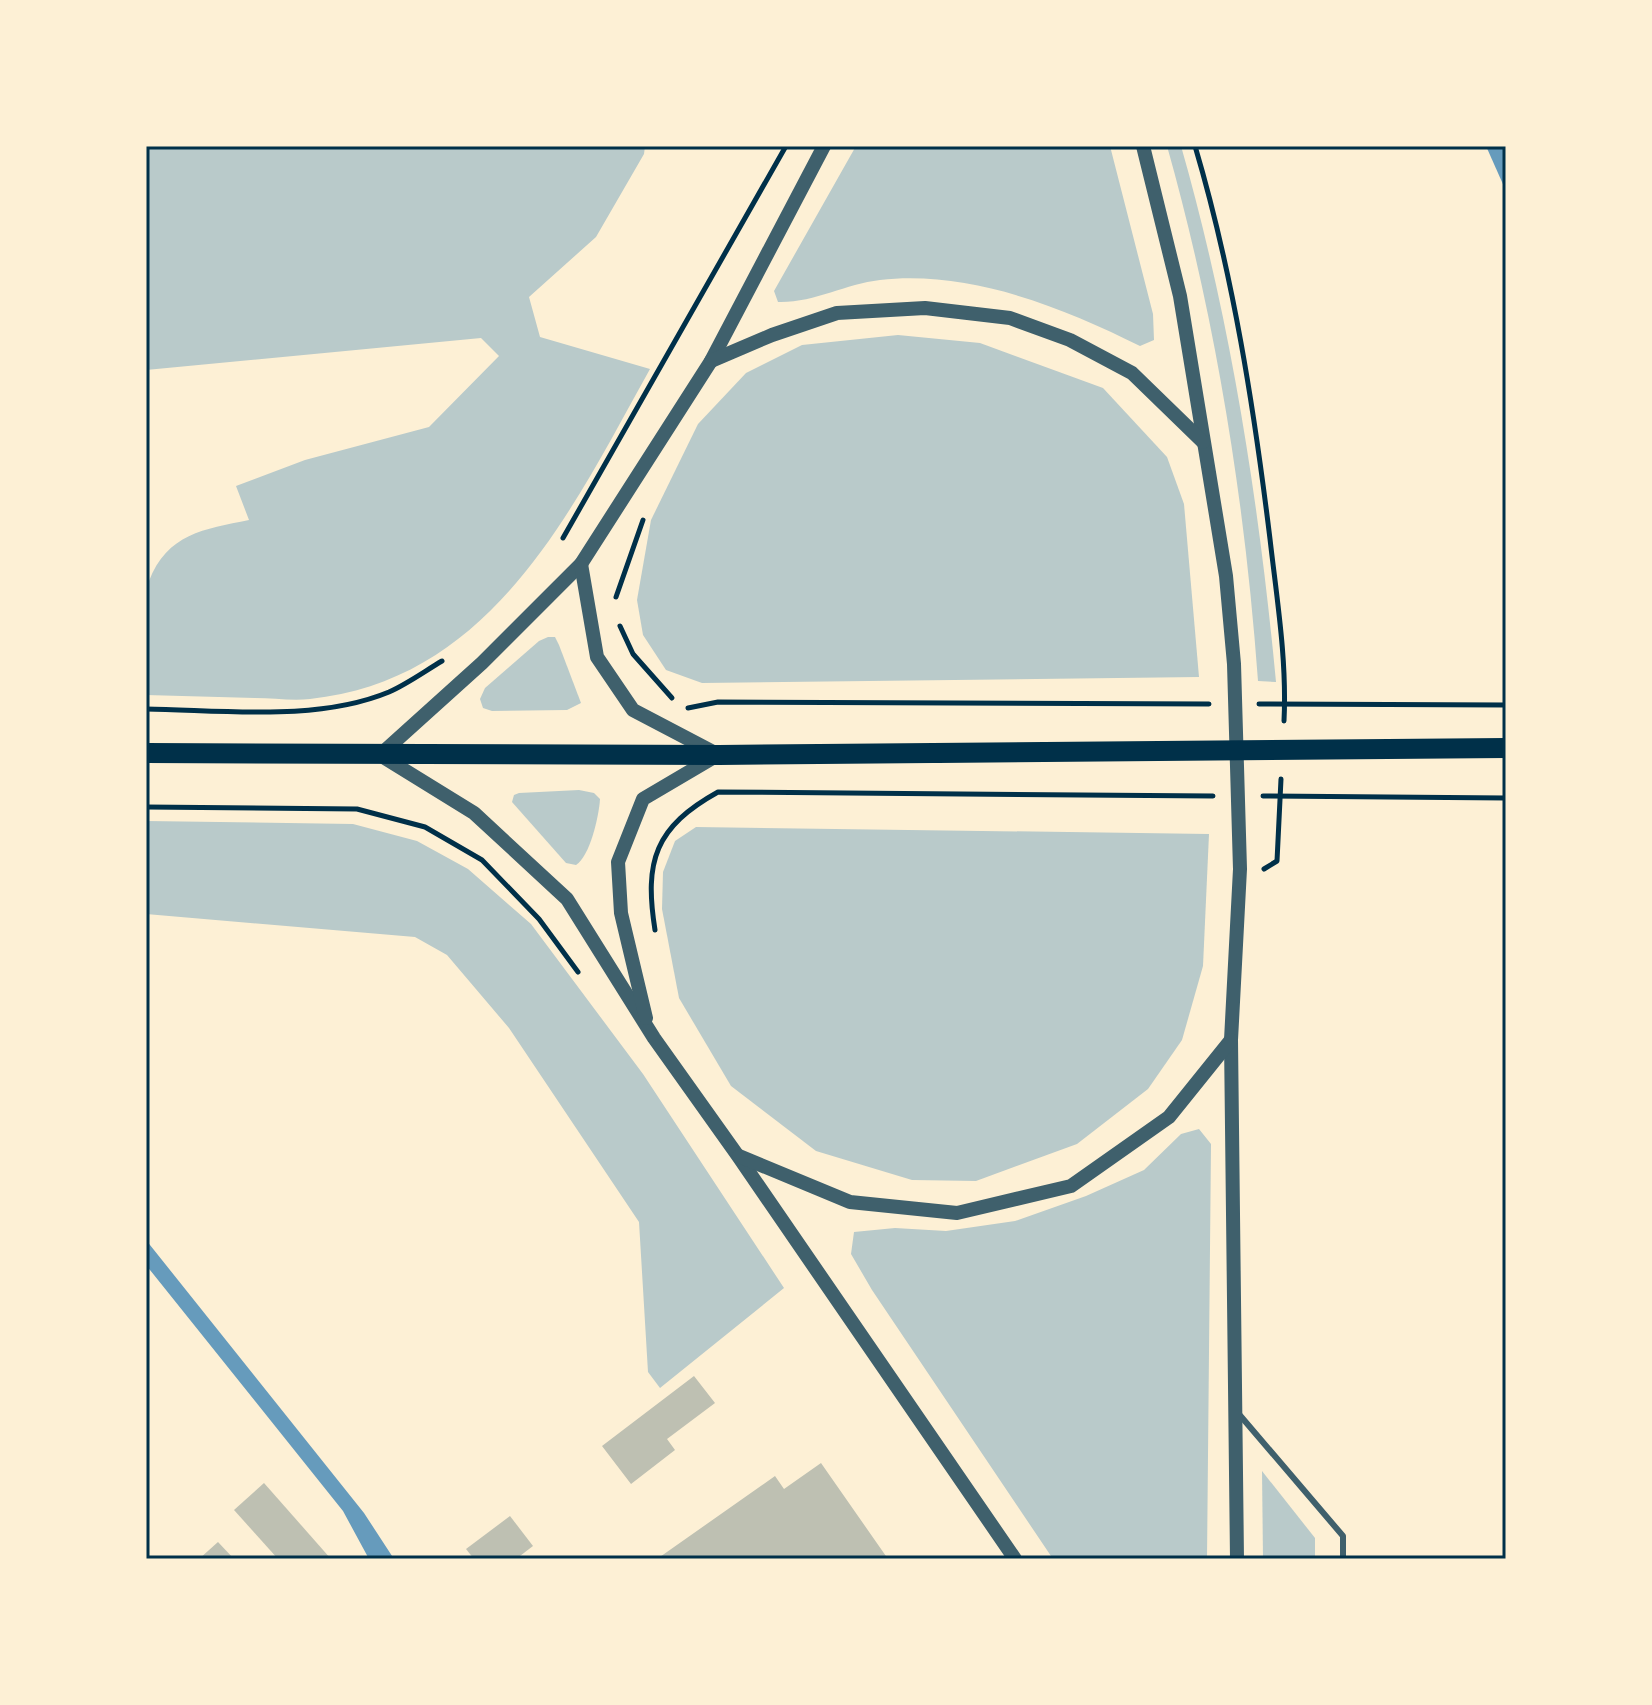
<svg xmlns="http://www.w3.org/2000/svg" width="1652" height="1705" font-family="Montserrat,sans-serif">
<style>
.green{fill:#b9caca}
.water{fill:#669bbc}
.building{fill:#bec0b2}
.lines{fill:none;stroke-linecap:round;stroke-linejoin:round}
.path{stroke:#003049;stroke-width:5}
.service{stroke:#3f606c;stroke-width:6}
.tertiary{stroke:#3f606c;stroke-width:14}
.primary{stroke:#003049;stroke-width:20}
.neatline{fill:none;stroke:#003049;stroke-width:3}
</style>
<rect width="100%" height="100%" fill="#fdf0d5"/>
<g class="green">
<path d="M146 146H645L644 154 596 237 529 297 540 337 650 369C571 511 492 680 310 699 292 701 273 698 255 698 219 697 182 696 146 695V582L149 581C167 534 204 529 249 520L236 486 305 460 429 427 499 356 481 338 146 370Z"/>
<path d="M856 146H1110L1153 314 1154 340 1140 346C1062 307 969 270 880 280 845 284 814 303 778 302L774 291Z"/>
<path d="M1167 146H1181C1231 321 1259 502 1276 682L1258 681C1245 501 1216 320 1167 146Z"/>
<path d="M898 335 980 343 1103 388 1167 457 1184 504 1199 677 702 683 666 670 643 635 637 600 651 520 698 424 746 373 802 345Z"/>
<path d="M548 637H555L559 645 581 703 567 710 492 711 483 708 480 699 485 688 539 641Z"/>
<path d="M579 790 594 793 600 799C599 816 590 856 576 865L566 863 512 802 514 795 519 793Z"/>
<path d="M146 821 353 824 417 841 468 869 531 924 643 1074 784 1288 660 1388 648 1372 639 1222 509 1028 447 955 415 937 146 914Z"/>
<path d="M696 827 1209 834 1203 966 1182 1040 1148 1089 1077 1144 976 1181 912 1180 816 1151 731 1086 679 998 662 909 663 872 675 841Z"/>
<path d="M1199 1129 1211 1144 1207 1559H1053L872 1290 851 1254 854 1232 895 1228 946 1231 1015 1221 1086 1196 1144 1170 1181 1134Z"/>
<path d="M1262 1471 1315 1538V1559H1263Z"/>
</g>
<g class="water">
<path d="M1486 146H1506V191Z"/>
<path d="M146 1240 364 1513 394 1559H369L343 1511 146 1265Z"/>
</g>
<g class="building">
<path d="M694 1376 715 1403 667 1439 675 1450 631 1484 602 1446Z"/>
<path d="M821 1463 888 1559H657L775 1476 784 1489Z"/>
<path d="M264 1483 331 1559H278L234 1510Z"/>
<path d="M510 1516 533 1546 516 1559H474L466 1549Z"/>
<path d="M218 1542 234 1559H199Z"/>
</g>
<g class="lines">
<g class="path">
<path d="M1195 146C1233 274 1254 408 1270 539 1277 600 1287 660 1284 721"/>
<path d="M563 538 786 146"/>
<path d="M616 597 643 520"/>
<path d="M620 626 633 654 672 698"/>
<path d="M1259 704 1506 705"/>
<path d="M688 708 718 702 1209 704"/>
<path d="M146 709C223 710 317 722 389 692 407 684 425 671 442 661"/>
<path d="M1263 796 1506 798"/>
<path d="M146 807 357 809 425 827 482 860 539 919 578 972"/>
<path d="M1264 869 1277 861 1281 779"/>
<path d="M655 930C644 861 655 827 718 792L1213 796"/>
</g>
<path class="service" d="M1238 1413 1343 1536V1559"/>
<g class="tertiary">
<path d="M824 146 711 361 581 564 482 663 380 755 474 813 567 899 654 1038 738 1156 1015 1559"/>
<path d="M1143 146 1180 296 1226 576 1234 664 1240 869 1231 1040 1237 1559"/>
<path d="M711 361 772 335 837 313 925 308 1010 318 1070 340 1132 373 1203 442"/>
<path d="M581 564 597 657 633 710 715 753"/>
<path d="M646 1018 621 913 618 862 643 799 716 756"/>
<path d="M739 1156 850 1202 957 1213 1071 1186 1169 1117 1231 1040"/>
</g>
<path class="primary" d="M146 753 719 755 1506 748"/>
</g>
<rect width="1652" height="1705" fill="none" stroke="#fdf0d5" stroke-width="296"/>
<rect x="148" y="148" width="1356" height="1409" class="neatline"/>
</svg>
